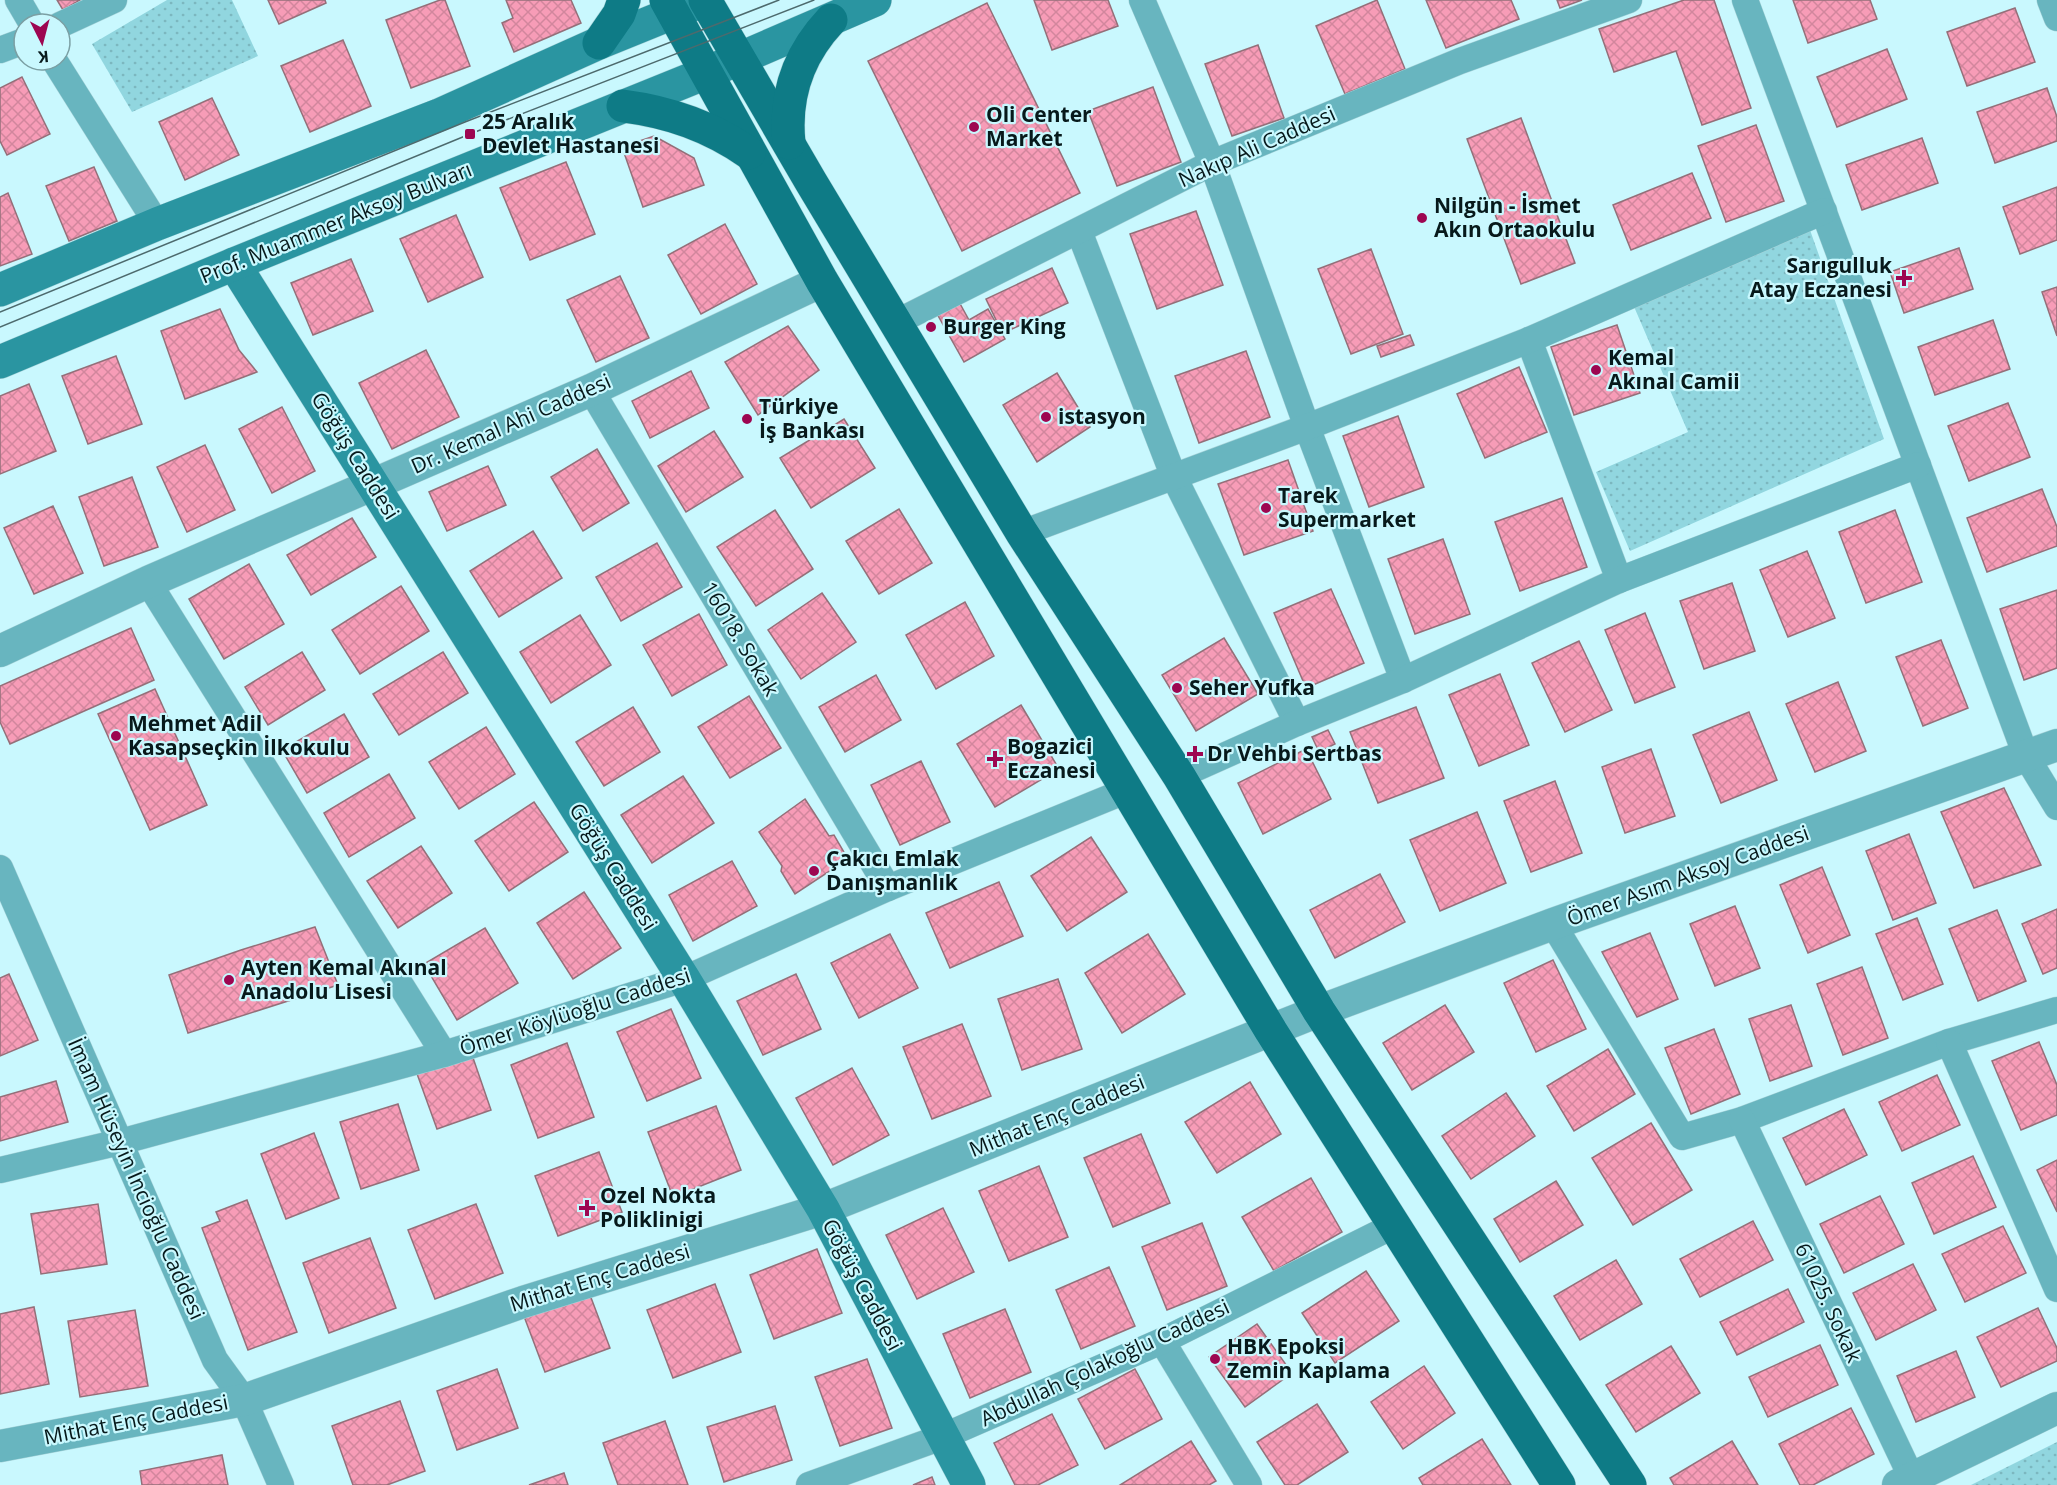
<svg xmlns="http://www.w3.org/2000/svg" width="2057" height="1485" font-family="'Open Sans',sans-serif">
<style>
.park{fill:url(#park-dots)}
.building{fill:url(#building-cross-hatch);stroke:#946f79;stroke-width:1.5}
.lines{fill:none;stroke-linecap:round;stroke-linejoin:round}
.minor-casing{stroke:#aad4da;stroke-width:27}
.tertiary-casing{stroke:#aad4da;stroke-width:33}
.secondary-casing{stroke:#aad4da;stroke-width:34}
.primary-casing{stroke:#aad4da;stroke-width:34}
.minor{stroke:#68b5bf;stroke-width:26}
.tertiary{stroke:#68b5bf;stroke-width:32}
.secondary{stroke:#2a95a1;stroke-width:33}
.primary{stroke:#0e7b86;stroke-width:33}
.tram{stroke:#4d6a6d;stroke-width:1.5}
.poi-dot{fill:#9d0651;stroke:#c9f8fe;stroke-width:2}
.labels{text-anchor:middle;stroke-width:4.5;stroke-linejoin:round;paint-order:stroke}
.poi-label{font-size:21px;font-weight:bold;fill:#07191b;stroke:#c9f8fe;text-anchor:start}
.street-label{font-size:21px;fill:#07191b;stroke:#c9f8fe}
</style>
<defs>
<pattern id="park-dots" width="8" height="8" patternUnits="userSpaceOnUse" patternTransform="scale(1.5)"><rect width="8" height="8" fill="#91d6df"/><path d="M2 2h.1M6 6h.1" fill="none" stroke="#7cb7bf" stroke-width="1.8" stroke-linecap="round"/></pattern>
<pattern id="building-cross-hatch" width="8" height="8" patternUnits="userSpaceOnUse" patternTransform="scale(1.5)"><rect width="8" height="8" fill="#f79cb7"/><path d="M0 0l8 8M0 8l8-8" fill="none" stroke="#d2869d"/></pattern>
</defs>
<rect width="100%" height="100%" fill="#c9f8fe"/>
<g class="park">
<path d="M167 0H232L258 56 132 112 92 44Z"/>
<path d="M1810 230 1884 439 1630 551 1596 472 1688 432 1632 302Z"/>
<path d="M2057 1442V1485H1971Z"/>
</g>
<g class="building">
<path d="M57 0H80L63 10Z"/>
<path d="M268 0H325L326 3 279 24Z"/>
<path d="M440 0H445L470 66 411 88 386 20Z"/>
<path d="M506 0H571L581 23 514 52 502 23 513 18Z"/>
<path d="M1034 0H1108L1118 26 1052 50Z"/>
<path d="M1377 0 1405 69 1345 94 1316 26Z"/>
<path d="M1426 0H1511L1519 19 1446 48Z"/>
<path d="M1557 0H1582L1560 8Z"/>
<path d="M1684 0H1714L1751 108 1702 125 1676 51 1614 72 1599 29Z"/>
<path d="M1793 0H1870L1877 19 1808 43Z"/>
<path d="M987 3 1080 193 962 251 868 61Z"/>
<path d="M2015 8 2035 62 1967 86 1947 32Z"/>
<path d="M343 40 371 106 310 132 281 66Z"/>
<path d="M1258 45 1284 118 1232 136 1205 64Z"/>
<path d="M1887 49 1907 99 1837 127 1817 77Z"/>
<path d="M22 77 50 134 7 155 0 141V88Z"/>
<path d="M1153 87 1181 162 1117 186 1088 111Z"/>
<path d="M2047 88 2057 117V141L1995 163 1977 112Z"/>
<path d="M212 98 239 155 185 180 159 122Z"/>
<path d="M1521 118 1575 263 1521 284 1467 139Z"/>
<path d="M1756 125 1784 201 1726 222 1698 146Z"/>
<path d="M654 136 694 158 704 185 643 207 622 147Z"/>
<path d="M1922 138 1938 183 1862 210 1846 165Z"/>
<path d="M566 162 595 234 530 260 500 188Z"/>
<path d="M94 167 117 221 69 241 46 186Z"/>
<path d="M1692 173 1711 218 1631 250 1613 205Z"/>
<path d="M2057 187V240L2020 254 2003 207Z"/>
<path d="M8 193 32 254 0 266V197Z"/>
<path d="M1196 211 1223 285 1157 309 1130 234Z"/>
<path d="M456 215 483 277 428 302 400 239Z"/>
<path d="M725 224 757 284 701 314 668 255Z"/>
<path d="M1959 248 1973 289 1904 313 1890 272Z"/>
<path d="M1371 249 1403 334 1351 354 1318 269Z"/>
<path d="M351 259 373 311 313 335 291 283Z"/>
<path d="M1052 268 1068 303 1012 329 1009 321 999 326 986 299Z"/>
<path d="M620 276 649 338 596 362 567 300Z"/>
<path d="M2057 287V336L2042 292Z"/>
<path d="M958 300 969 320 988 309 1005 339 964 362 936 312Z"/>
<path d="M220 309 239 350 257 372 185 399 161 331Z"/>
<path d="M1993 320 2010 369 1935 395 1918 347Z"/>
<path d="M1617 325 1640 393 1574 415 1551 347Z"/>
<path d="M788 326 819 370 758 415 725 362Z"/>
<path d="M1410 335 1414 345 1381 357 1377 346Z"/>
<path d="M426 350 459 417 392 449 359 383Z"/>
<path d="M1246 351 1270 417 1199 443 1175 376Z"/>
<path d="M116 356 142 424 88 444 62 376Z"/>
<path d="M1519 367 1547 432 1485 458 1457 394Z"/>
<path d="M691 371 709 408 650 438 632 401Z"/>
<path d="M1057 373 1090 427 1037 462 1003 405Z"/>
<path d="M29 384 56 451 0 474V396Z"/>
<path d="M2008 403 2030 457 1969 481 1948 426Z"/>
<path d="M282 407 315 471 272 493 239 429Z"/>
<path d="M1398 416 1424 487 1369 507 1343 436Z"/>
<path d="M844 419 875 468 811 508 780 458Z"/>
<path d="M714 431 743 477 686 512 658 466Z"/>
<path d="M205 445 235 510 187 532 157 467Z"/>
<path d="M597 449 629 503 583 531 551 477Z"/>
<path d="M1288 460 1313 531 1244 555 1218 484Z"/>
<path d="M488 466 506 505 447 531 429 492Z"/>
<path d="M132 477 158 547 104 566 79 497Z"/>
<path d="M2042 489 2057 527V546L1987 572 1967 518Z"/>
<path d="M1562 498 1587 567 1520 591 1495 522Z"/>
<path d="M53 506 83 573 34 594 4 528Z"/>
<path d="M899 509 932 563 879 594 846 541Z"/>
<path d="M775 510 813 569 756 606 717 547Z"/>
<path d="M1895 510 1922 582 1866 603 1839 532Z"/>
<path d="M352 518 376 557 311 595 287 555Z"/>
<path d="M533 531 562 578 499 617 470 571Z"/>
<path d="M1443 539 1470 614 1415 634 1388 559Z"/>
<path d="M657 543 682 587 621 621 596 577Z"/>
<path d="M1807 551 1835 618 1788 637 1760 570Z"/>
<path d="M249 564 284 624 224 659 189 599Z"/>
<path d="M1732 583 1755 651 1704 669 1680 601Z"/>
<path d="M401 586 429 631 360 674 332 630Z"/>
<path d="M1331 589 1364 663 1306 688 1274 613Z"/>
<path d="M2057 590V668L2024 680 2000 609Z"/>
<path d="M822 593 856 642 801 679 768 630Z"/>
<path d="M965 602 994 656 936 689 906 635Z"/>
<path d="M1645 613 1675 687 1635 703 1605 630Z"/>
<path d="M699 614 727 665 672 696 643 645Z"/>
<path d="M580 615 611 665 551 703 520 652Z"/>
<path d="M131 628 154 680 10 744 0 722V686Z"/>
<path d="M1224 638 1258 694 1196 731 1162 675Z"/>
<path d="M1941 640 1968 708 1923 726 1896 657Z"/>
<path d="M1579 641 1612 710 1565 732 1532 663Z"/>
<path d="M302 652 325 690 268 725 245 687Z"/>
<path d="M443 652 468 693 399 735 373 694Z"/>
<path d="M1500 674 1529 745 1479 766 1449 695Z"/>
<path d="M876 675 901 720 845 752 819 707Z"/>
<path d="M1838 682 1866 751 1815 772 1786 704Z"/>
<path d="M155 689 207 805 150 830 98 714Z"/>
<path d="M749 696 781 748 730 778 698 727Z"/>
<path d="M1021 705 1059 769 995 807 957 744Z"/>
<path d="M633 707 660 752 604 786 576 742Z"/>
<path d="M1416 707 1444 778 1378 803 1350 732Z"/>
<path d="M1749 712 1777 780 1721 803 1693 735Z"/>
<path d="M344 714 369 757 307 793 282 750Z"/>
<path d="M486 727 515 774 459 809 429 762Z"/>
<path d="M1328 730 1335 744 1319 752 1312 737Z"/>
<path d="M1306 749 1331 799 1263 834 1238 783Z"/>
<path d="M1651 749 1675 816 1625 833 1602 767Z"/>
<path d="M921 761 950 822 900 845 871 785Z"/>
<path d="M389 774 415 818 349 857 324 813Z"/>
<path d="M683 776 714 823 652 863 621 815Z"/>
<path d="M1555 781 1582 853 1531 872 1504 801Z"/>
<path d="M2004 788 2041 865 1974 888 1941 812Z"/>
<path d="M805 799 829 836 834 835 848 859 795 894 781 871 782 866 759 832Z"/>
<path d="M534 802 568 852 509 891 475 841Z"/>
<path d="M1477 812 1506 883 1440 911 1410 840Z"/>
<path d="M1909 834 1936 903 1893 920 1866 851Z"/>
<path d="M1091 837 1127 892 1067 931 1031 876Z"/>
<path d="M421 846 452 893 398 928 367 881Z"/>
<path d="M732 861 757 906 693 941 669 895Z"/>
<path d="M1822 867 1850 935 1808 953 1780 885Z"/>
<path d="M1380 874 1405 922 1335 958 1310 910Z"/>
<path d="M999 882 1023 936 950 968 926 913Z"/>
<path d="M584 892 621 948 573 979 537 923Z"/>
<path d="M1735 906 1760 968 1715 986 1690 924Z"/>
<path d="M2057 909V968L2043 974 2022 924Z"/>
<path d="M1997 910 2026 981 1978 1001 1949 929Z"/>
<path d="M1917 918 1943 984 1903 1000 1876 934Z"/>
<path d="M315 927 338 985 188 1033 169 975 241 950Z"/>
<path d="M485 928 518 983 457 1020 424 964Z"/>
<path d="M1650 933 1678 999 1637 1017 1602 952Z"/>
<path d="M890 934 918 988 859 1018 831 963Z"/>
<path d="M1148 934 1185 994 1122 1033 1085 973Z"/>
<path d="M1553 960 1586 1029 1536 1052 1504 983Z"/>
<path d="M1862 967 1888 1038 1843 1055 1817 984Z"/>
<path d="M9 974 38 1040 0 1056V978Z"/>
<path d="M796 974 821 1029 763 1055 737 1001Z"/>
<path d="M1058 979 1082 1049 1022 1070 998 999Z"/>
<path d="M1445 1005 1474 1052 1412 1090 1383 1043Z"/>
<path d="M1791 1005 1812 1066 1770 1081 1749 1019Z"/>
<path d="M671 1009 701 1078 647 1101 617 1032Z"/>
<path d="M962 1024 991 1096 932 1119 903 1047Z"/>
<path d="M1714 1029 1740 1094 1691 1114 1665 1048Z"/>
<path d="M2039 1042 2057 1085V1115L2021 1130 1992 1061Z"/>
<path d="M567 1043 594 1117 538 1138 511 1065Z"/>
<path d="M1608 1049 1635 1094 1574 1131 1547 1086Z"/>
<path d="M471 1052 491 1110 437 1129 416 1071Z"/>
<path d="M852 1068 889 1135 833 1165 796 1098Z"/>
<path d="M1937 1075 1960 1125 1902 1151 1879 1102Z"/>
<path d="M56 1081 68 1122 0 1141V1097Z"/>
<path d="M1250 1082 1281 1134 1217 1173 1185 1122Z"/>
<path d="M1506 1093 1535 1136 1471 1179 1442 1136Z"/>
<path d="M398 1104 419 1170 361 1189 340 1122Z"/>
<path d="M716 1106 741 1170 673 1197 648 1132Z"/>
<path d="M1844 1109 1867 1155 1806 1185 1783 1138Z"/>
<path d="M1651 1123 1692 1190 1633 1225 1592 1158Z"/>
<path d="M314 1133 339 1198 286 1219 261 1154Z"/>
<path d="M1141 1134 1170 1203 1113 1227 1084 1158Z"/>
<path d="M599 1152 622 1212 558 1236 535 1176Z"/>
<path d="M1973 1156 1996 1207 1934 1234 1912 1183Z"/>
<path d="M2057 1160V1212L2037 1170Z"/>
<path d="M1039 1166 1068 1237 1009 1261 979 1191Z"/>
<path d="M1311 1178 1342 1232 1274 1271 1242 1217Z"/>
<path d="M1556 1181 1583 1225 1520 1262 1494 1219Z"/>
<path d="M1880 1196 1904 1244 1844 1273 1820 1224Z"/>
<path d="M247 1200 297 1332 248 1350 202 1228 220 1221 216 1212Z"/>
<path d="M98 1204 107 1264 41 1274 31 1214Z"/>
<path d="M476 1204 503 1273 435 1299 408 1230Z"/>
<path d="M943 1208 974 1272 917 1299 886 1235Z"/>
<path d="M1753 1221 1773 1260 1700 1297 1680 1259Z"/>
<path d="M1202 1223 1227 1286 1167 1310 1142 1247Z"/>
<path d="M2003 1226 2026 1273 1965 1302 1942 1254Z"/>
<path d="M370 1238 396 1308 329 1333 303 1263Z"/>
<path d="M817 1249 842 1313 774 1339 750 1275Z"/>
<path d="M1616 1260 1642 1304 1580 1340 1554 1296Z"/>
<path d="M1913 1264 1936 1310 1876 1340 1853 1293Z"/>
<path d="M1109 1267 1135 1326 1081 1349 1056 1290Z"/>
<path d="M1366 1271 1399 1321 1335 1363 1302 1313Z"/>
<path d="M715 1284 741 1352 673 1378 647 1310Z"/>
<path d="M587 1287 610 1348 545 1372 522 1311Z"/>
<path d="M1788 1289 1804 1322 1737 1355 1720 1322Z"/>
<path d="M34 1307 49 1384 0 1394V1314Z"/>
<path d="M2038 1308 2057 1348V1361L2001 1387 1977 1337Z"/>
<path d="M1005 1309 1031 1372 970 1398 943 1334Z"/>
<path d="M135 1310 148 1386 80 1397 68 1321Z"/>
<path d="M1257 1324 1292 1373 1245 1407 1209 1357Z"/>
<path d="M1820 1345 1838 1385 1768 1417 1749 1377Z"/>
<path d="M1671 1346 1700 1393 1636 1432 1606 1385Z"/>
<path d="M1956 1351 1975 1397 1916 1422 1897 1376Z"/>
<path d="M867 1359 892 1428 840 1446 815 1377Z"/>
<path d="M1424 1366 1455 1413 1403 1449 1371 1402Z"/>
<path d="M497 1369 518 1428 457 1450 437 1391Z"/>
<path d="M1135 1369 1162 1419 1105 1449 1078 1399Z"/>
<path d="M400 1401 425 1471 387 1485H353L332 1426Z"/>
<path d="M1317 1404 1348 1452 1297 1485H1285L1257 1442Z"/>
<path d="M775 1406 792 1460 724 1482 707 1427Z"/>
<path d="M1851 1408 1874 1454 1813 1485H1800L1779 1444Z"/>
<path d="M1052 1414 1078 1465 1038 1485H1015L994 1443Z"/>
<path d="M665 1421 688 1485H618L603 1443Z"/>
<path d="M1482 1439 1511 1485H1423L1419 1478Z"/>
<path d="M1191 1441 1216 1481 1209 1485H1120Z"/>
<path d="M1732 1441 1758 1485H1674L1670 1478Z"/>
<path d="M222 1455 228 1485H142L140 1471Z"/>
<path d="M564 1473 568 1485H529Z"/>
<path d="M932 1477 935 1485H913Z"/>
</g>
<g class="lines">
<g class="minor-casing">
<g id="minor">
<path d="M18 0 32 24"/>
<path d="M1142 0 1212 163 1307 427 1403 680"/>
<path d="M1745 0 2026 756 2057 807"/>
<path d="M2050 0 2057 18"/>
<path d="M60 25 114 0"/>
<path d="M0 50 24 41"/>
<path d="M54 60 157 224"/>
<path d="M1079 231 1173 475 1297 723"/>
<path d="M897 322 1212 163 1460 61 1629 0"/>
<path d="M1529 340 1619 580"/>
<path d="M591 390 888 888"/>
<path d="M1022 533 1307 427 1529 340 1824 211"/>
<path d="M148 582 444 1054"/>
<path d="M1179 776 1297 723 1403 680 1619 580 1918 465"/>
<path d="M0 868 215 1360 244 1400 281 1485"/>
<path d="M1553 924 1682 1137 1742 1120 1949 1042 2057 1010"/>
<path d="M1949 1042 2057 1289"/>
<path d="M1742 1120 1915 1485"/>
<path d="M0 1170 120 1142 444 1054 684 979 888 888 1128 790"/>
<path d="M1162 1341 1249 1485"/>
<path d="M809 1485 942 1437 1162 1341 1395 1225"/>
</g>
</g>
<g class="tertiary-casing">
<g id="tertiary">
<path d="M0 651 148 582 591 390 822 281"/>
<path d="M0 1446 244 1400 523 1302 823 1209 1319 1011 1553 924 2057 745"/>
<path d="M1898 1485 2057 1408"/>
</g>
</g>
<g class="secondary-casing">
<g id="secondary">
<path d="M234 264 684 979 823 1209 969 1485"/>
<path d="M0 290 157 224 439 115 599 43 700 2"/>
<path d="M0 362 234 264 706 73 875 0"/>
</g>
</g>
<g class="primary-casing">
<g id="primary">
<path d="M666 0 822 281 1271 1031 1559 1485"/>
<path d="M705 0 811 182 1022 533 1179 776 1319 1011 1630 1485"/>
<path d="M599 43 619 14 624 0"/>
<path d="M623 106C670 112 710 126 749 153"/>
<path d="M789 143C784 95 798 55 831 20"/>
</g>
</g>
<use href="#minor" class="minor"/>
<use href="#tertiary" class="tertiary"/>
<use href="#secondary" class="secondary"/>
<use href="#primary" class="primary"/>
<g class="tram">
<path d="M0 312 465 122 779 0"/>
<path d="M0 327 470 134 814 0"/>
</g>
</g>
<g class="poi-dot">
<circle cx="974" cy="127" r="6"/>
<rect x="464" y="128" width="12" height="12" rx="3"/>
<circle cx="1422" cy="218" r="6"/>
<path d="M1901 269h6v6h6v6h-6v6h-6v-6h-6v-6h6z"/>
<circle cx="931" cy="327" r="6"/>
<circle cx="1596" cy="370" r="6"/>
<circle cx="1046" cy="417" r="6"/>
<circle cx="747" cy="419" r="6"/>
<circle cx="1266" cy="508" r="6"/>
<circle cx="1177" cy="688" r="6"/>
<circle cx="116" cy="736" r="6"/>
<path d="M1192 745h6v6h6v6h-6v6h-6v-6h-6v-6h6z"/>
<path d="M992 750h6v6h6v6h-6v6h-6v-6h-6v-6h6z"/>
<circle cx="814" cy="871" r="6"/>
<circle cx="229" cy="980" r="6"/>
<path d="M584 1199h6v6h6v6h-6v6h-6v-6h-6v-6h6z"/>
<circle cx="1215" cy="1359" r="6"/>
</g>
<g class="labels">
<g class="poi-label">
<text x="986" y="122">Oli Center<tspan x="986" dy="24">Market</tspan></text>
<text x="482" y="129">25 Aralık<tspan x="482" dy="24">Devlet Hastanesi</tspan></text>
<text x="1434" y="213">Nilgün - İsmet<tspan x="1434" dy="24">Akın Ortaokulu</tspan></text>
<text x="1892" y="273" text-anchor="end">Sarıgulluk<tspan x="1892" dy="24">Atay Eczanesi</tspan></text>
<text x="943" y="334">Burger King</text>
<text x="1608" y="365">Kemal<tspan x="1608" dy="24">Akınal Camii</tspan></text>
<text x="759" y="414">Türkiye<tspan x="759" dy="24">İş Bankası</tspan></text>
<text x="1058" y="424">istasyon</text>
<text x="1278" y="503">Tarek<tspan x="1278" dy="24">Supermarket</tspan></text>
<text x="1189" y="695">Seher Yufka</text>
<text x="128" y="731">Mehmet Adil<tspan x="128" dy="24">Kasapseçkin İlkokulu</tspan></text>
<text x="1007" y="754">Bogazici<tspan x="1007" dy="24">Eczanesi</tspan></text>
<text x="1207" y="761">Dr Vehbi Sertbas</text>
<text x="826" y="866">Çakıcı Emlak<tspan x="826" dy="24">Danışmanlık</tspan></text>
<text x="241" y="975">Ayten Kemal Akınal<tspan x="241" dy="24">Anadolu Lisesi</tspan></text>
<text x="600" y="1203">Ozel Nokta<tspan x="600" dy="24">Poliklinigi</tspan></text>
<text x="1227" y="1354">HBK Epoksi<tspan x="1227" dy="24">Zemin Kaplama</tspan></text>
</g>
<g class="street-label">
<text transform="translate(1257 147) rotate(-24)" y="7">Nakıp Ali Caddesi</text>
<text transform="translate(336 223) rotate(-22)" y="7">Prof. Muammer Aksoy Bulvarı</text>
<text transform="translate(511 424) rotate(-24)" y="7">Dr. Kemal Ahi Caddesi</text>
<text transform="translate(355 456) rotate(58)" y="7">Göğüş Caddesi</text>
<text transform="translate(740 639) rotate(59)" y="7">16018. Sokak</text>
<text transform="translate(613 867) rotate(58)" y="7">Göğüş Caddesi</text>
<text transform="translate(1688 876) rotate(-20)" y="7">Ömer Asım Aksoy Caddesi</text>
<text transform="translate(575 1012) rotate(-18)" y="7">Ömer Köylüoğlu Caddesi</text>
<text transform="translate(1057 1116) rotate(-22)" y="7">Mithat Enç Caddesi</text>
<text transform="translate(136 1179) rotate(66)" y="7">İmam Hüseyin İncioğlu Caddesi</text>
<text transform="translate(600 1278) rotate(-17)" y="7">Mithat Enç Caddesi</text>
<text transform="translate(862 1285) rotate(62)" y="7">Göğüş Caddesi</text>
<text transform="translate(1828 1303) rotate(65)" y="7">61025. Sokak</text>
<text transform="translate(1105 1363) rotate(-25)" y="7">Abdullah Çolakoğlu Caddesi</text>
<text transform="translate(136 1420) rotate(-11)" y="7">Mithat Enç Caddesi</text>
</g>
</g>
<g transform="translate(42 42) rotate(174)"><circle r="28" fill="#c9f8fe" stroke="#7b9fa3" stroke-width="1.5"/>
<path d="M0-4.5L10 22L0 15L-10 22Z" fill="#9d0651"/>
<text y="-9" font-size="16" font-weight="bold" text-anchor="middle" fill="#07191b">K</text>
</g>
</svg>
